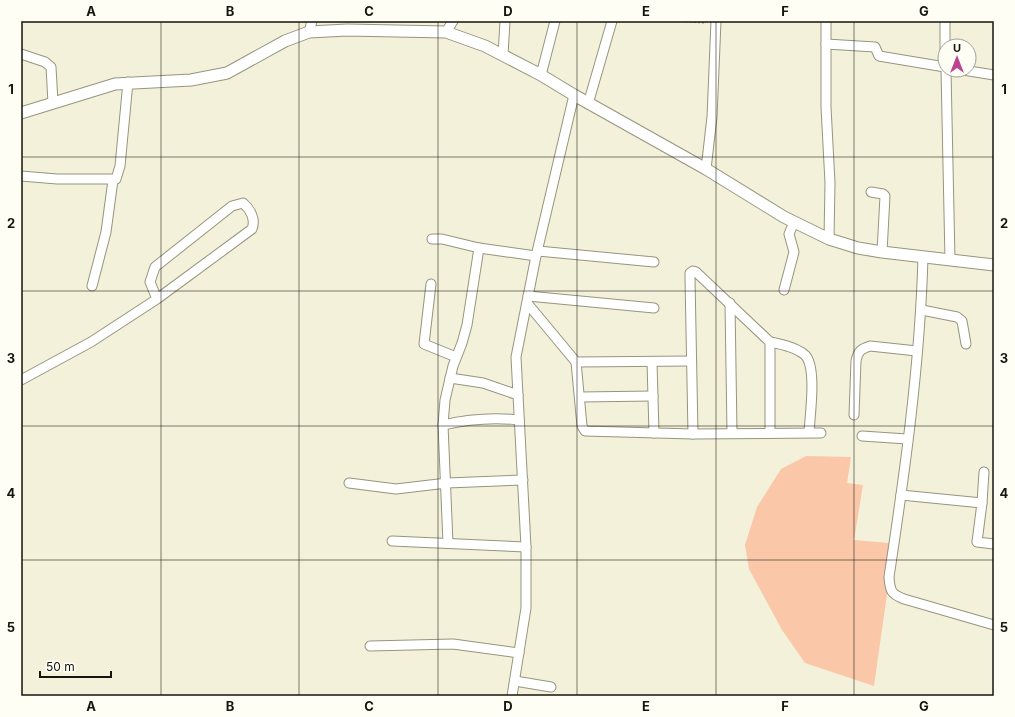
<svg xmlns="http://www.w3.org/2000/svg" width="1015" height="717" font-family="Inter,sans-serif">
<style>
.green{fill:#fac7a8}
.lines{fill:none;stroke-linecap:round;stroke-linejoin:round}
.minor-casing{stroke:#97947f;stroke-width:11}
.tertiary-casing{stroke:#97947f;stroke-width:13}
.path{stroke:#989686;stroke-width:1.5;stroke-dasharray:2 2;stroke-linecap:butt}
.minor{stroke:#fff;stroke-width:9}
.tertiary{stroke:#fff;stroke-width:11}
.grid{fill:none;stroke:#15140d;stroke-width:1;stroke-opacity:0.55}
.neatline{fill:none;stroke:#15140d;stroke-width:1.5}
.grid-label{font-size:13px;text-anchor:middle;font-weight:bold;fill:#15140d}
</style>
<rect width="100%" height="100%" fill="#f4f1db"/>
<path class="green" d="M806 456 851 457 847 483 863 485 854 540 889 543 887 594 874 686 805 663 782 630 749 569 745 545 757 507 781 469Z"/>
<g class="lines">
<g class="minor-casing">
<g id="minor">
<path d="M826 21V107L830 183 829 239"/>
<path d="M945 21V49"/>
<path d="M309 32 312 21"/>
<path d="M446 32 453 21"/>
<path d="M826 44 875 47 879 56 945 67"/>
<path d="M21 54 45 62 51 67 53 103"/>
<path d="M503 55 505 21"/>
<path d="M946 70 950 260"/>
<path d="M963 70 994 75"/>
<path d="M541 75 555 21"/>
<path d="M588 104 612 21"/>
<path d="M706 169 712 117 716 21"/>
<path d="M21 176 57 179H116L120 166 128 82"/>
<path d="M871 192 883 194 885 196 882 252"/>
<path d="M432 239H442L479 248 536 256"/>
<path d="M538 251 654 262"/>
<path d="M923 257C920 364 905 471 889 577 890 591 891 594 904 599L994 625"/>
<path d="M431 284 424 344 456 357"/>
<path d="M92 286 106 232 113 180"/>
<path d="M784 290 794 252 789 234 794 222"/>
<path d="M528 296 654 308"/>
<path d="M527 303 576 362 582 426 585 431 693 434 821 433"/>
<path d="M730 303 732 433"/>
<path d="M922 310 957 317 962 321 966 344"/>
<path d="M770 342C781 344 796 347 805 355 817 367 810 415 809 432"/>
<path d="M576 362 690 361"/>
<path d="M652 362 654 433"/>
<path d="M450 378 483 383 518 395"/>
<path d="M21 380 91 342 157 299 252 229C256 219 250 209 243 203L232 206 155 267 150 282 157 299"/>
<path d="M580 397 653 396"/>
<path d="M854 415 856 361C858 351 861 349 870 346L917 351"/>
<path d="M443 425C469 419 492 417 519 420"/>
<path d="M693 434 690 278V273L693 271 696 272 770 342V433"/>
<path d="M862 436 907 439"/>
<path d="M349 483 396 489 447 483 523 480"/>
<path d="M901 495 982 503 977 542 994 544"/>
<path d="M982 503 984 472"/>
<path d="M392 541 526 547"/>
<path d="M448 543 443 425 445 400 453 366 462 343 467 325 479 248"/>
<path d="M370 646 453 644 519 653"/>
<path d="M515 681 551 687"/>
<path d="M512 696 526 608V547L516 357 536 256 574 95"/>
</g>
</g>
<g class="tertiary-casing">
<path id="tertiary" d="M21 113 115 84 191 80 227 73 285 41 309 32 347 30 446 32 485 46 541 75 574 95 706 169 784 217 829 239 858 248 882 252 994 265"/>
</g>
<path class="path" d="M678 21 706 23"/>
<use href="#minor" class="minor"/>
<use href="#tertiary" class="tertiary"/>
</g>
<path class="grid" d="M161 21V696M299 21V696M438 21V696M577 21V696M716 21V696M854 21V696M21 157H994M21 291H994M21 426H994M21 560H994"/>
<rect width="1015" height="717" fill="none" stroke="#fffef5" stroke-width="44"/>
<g transform="translate(957 58)"><circle r="19" fill="#fffef5" stroke="#a1a098"/>
<path d="M0-3L7 15L0 10L-7 15Z" fill="#bd4293"/>
<text y="-6" font-size="11" font-weight="bold" text-anchor="middle" fill="#15140d">U</text>
</g>
<path d="M40 671v6h71v-6" fill="none" stroke="#15140d" stroke-width="2"/>
<text x="46" y="671" font-size="12" fill="#15140d" stroke="#fffef5" stroke-width="3" paint-order="stroke">50 m</text>
<rect x="22" y="22" width="971" height="673" class="neatline"/>
<g class="grid-label">
<text x="91" y="16">A</text>
<text x="230" y="16">B</text>
<text x="369" y="16">C</text>
<text x="508" y="16">D</text>
<text x="646" y="16">E</text>
<text x="785" y="16">F</text>
<text x="924" y="16">G</text>
<text x="11" y="94">1</text>
<text x="1004" y="94">1</text>
<text x="11" y="228">2</text>
<text x="1004" y="228">2</text>
<text x="11" y="363">3</text>
<text x="1004" y="363">3</text>
<text x="11" y="498">4</text>
<text x="1004" y="498">4</text>
<text x="11" y="632">5</text>
<text x="1004" y="632">5</text>
<text x="91" y="711">A</text>
<text x="230" y="711">B</text>
<text x="369" y="711">C</text>
<text x="508" y="711">D</text>
<text x="646" y="711">E</text>
<text x="785" y="711">F</text>
<text x="924" y="711">G</text>
</g>
</svg>
